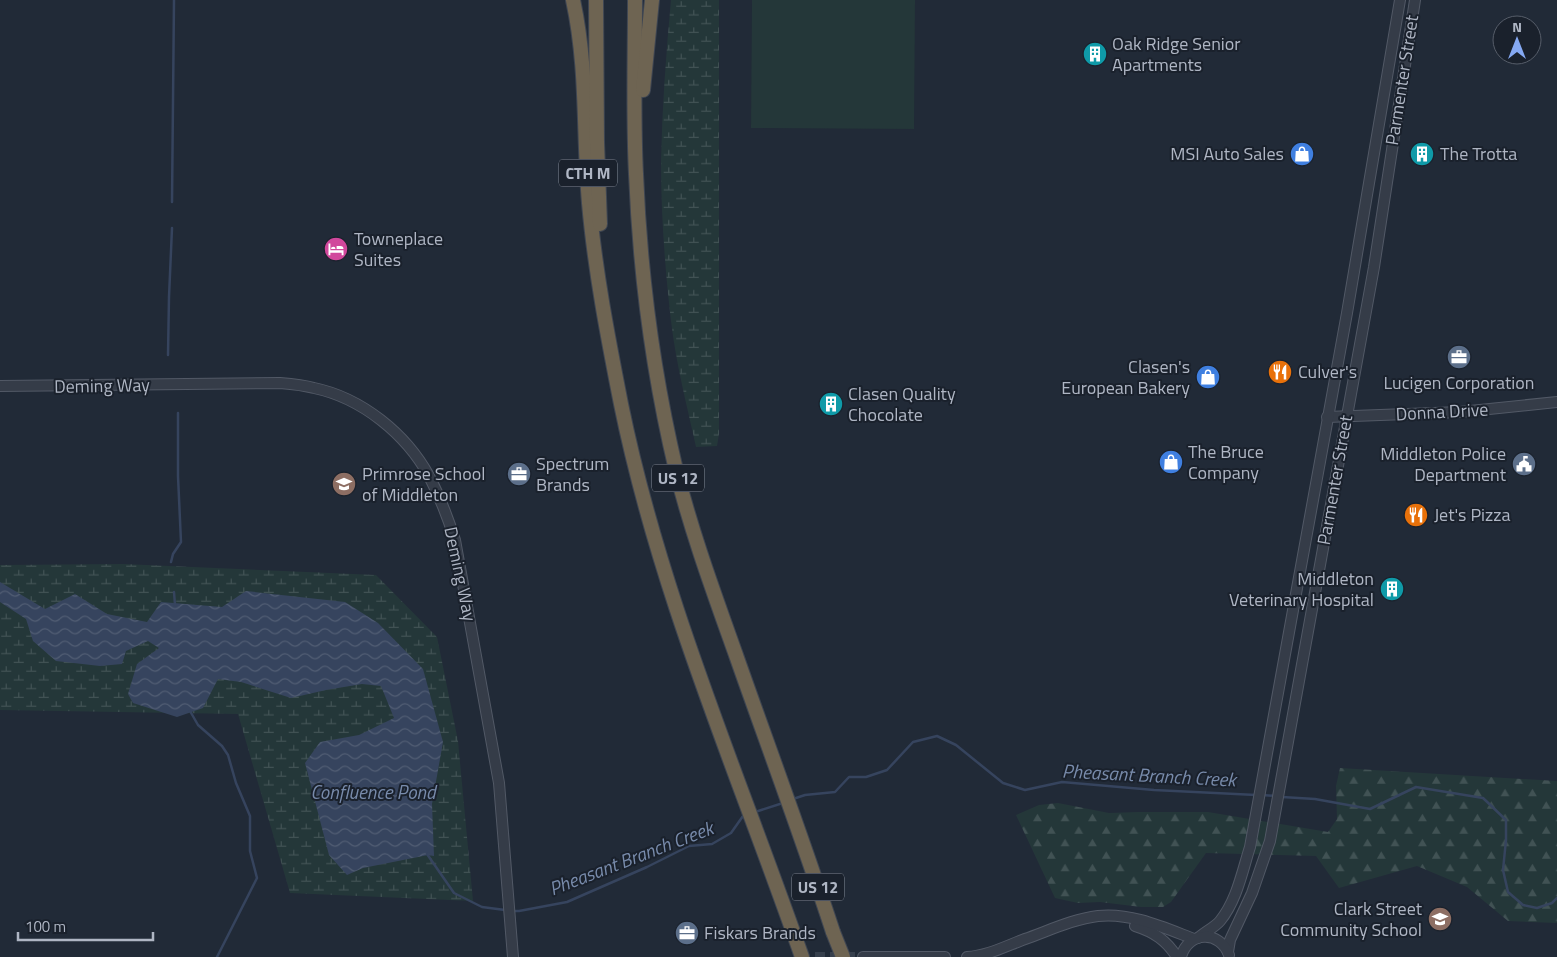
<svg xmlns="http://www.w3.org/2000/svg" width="1557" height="957" font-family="'Titillium Web',sans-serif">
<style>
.green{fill:#243739}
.forest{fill:url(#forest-firs)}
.wetland{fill:url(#wetland-marsh)}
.water{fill:url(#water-waves)}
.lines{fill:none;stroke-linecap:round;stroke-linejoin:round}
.stream{stroke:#36445e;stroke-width:2.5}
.tertiary-tunnel{stroke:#363f4c;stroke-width:10;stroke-dasharray:10 5;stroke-linecap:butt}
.tertiary-casing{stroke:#525966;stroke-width:12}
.motorway-casing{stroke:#3f4652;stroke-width:16}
.tertiary{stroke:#353c48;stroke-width:10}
.motorway{stroke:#6e6452;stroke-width:14}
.motorway-bridge-casing{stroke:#3f4652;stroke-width:16;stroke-linecap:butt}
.motorway-bridge{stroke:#6e6452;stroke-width:14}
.labels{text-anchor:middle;stroke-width:4;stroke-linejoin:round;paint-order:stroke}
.shield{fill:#1a212c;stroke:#828996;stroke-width:1}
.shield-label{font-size:16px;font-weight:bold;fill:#afb6c4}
.poi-label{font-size:18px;fill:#afb6c4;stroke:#1a212c;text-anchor:start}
.street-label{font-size:18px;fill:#afb6c4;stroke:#1a212c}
.water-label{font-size:19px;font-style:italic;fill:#788bab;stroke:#1a212c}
</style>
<defs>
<pattern id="forest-firs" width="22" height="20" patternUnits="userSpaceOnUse" patternTransform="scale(1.25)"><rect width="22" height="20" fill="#243739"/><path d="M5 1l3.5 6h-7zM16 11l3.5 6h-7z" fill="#415254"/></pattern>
<pattern id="wetland-marsh" width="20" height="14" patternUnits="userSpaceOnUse" patternTransform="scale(1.25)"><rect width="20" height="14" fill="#243739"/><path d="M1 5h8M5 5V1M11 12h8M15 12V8" fill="none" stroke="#415254"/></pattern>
<pattern id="water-waves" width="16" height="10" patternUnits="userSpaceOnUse" patternTransform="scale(1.25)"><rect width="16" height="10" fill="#36445e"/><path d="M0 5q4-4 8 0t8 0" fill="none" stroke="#515d73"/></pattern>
</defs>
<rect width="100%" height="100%" fill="#212a37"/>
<path class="green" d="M752 0H915L914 129 751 128Z"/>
<path class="forest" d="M1340 768 1557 781V923L1508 921 1467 887 1417 866 1339 888 1316 856 1206 853 1171 902 1163 907H1141L1100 902 1078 903 1055 898 1016 815 1039 805 1058 803 1109 813 1138 812H1208L1328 832 1337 819 1336 786Z"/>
<g class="wetland">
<path d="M671 0H719V434L717 446 696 447C687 406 676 364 671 321 665 269 661 215 661 162 662 108 666 54 671 0Z"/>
<path d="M123 564 376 575 437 637 458 741 473 901 290 893 238 714 0 710V565Z"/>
</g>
<path class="water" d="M0 582 45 609 75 594 107 614 147 622 161 602 222 607 246 591 345 602 378 623 423 669 443 742 432 804 434 856 428 855 363 868 347 875 329 855 305 763 320 742 359 735 394 718 381 686 362 684 326 690 291 698 241 682 218 679 203 708 177 717 133 703 128 694 137 664 159 648 148 641 126 651 122 664 100 666 56 661 33 641 26 619 0 602Z"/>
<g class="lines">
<g class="stream">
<path d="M172 202 174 0"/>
<path d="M168 355 169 297 172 228"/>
<path d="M171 562 173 554 181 542 178 476V413"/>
<path d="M174 592 175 605"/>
<path d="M190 711 198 725 222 746 228 755 236 783 250 816V851L257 878 217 957"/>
<path d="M1262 795 1276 796"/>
<path d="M1282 797 1315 799 1370 809 1416 787 1483 798 1506 820V840L1503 870 1508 892 1523 905 1537 908 1552 903 1557 898"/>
<path d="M793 799 805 795 835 792 849 777H866L887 770 913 742 937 736 956 745 1003 783 1025 790 1062 782 1154 790 1256 795"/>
<path d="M755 812 783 803"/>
<path d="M427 854 454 893 482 907 505 910"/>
<path d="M513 911H519L567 902 647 867 689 846 712 844 731 833 743 816H745"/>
</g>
<path class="tertiary-tunnel" d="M815 957H863"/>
<g class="tertiary-casing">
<g id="tertiary">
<path d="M0 386 280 383C292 384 303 385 314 388 362 398 406 434 429 476 440 497 448 518 455 540L499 783 513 957"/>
<path d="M1327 417 1460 412 1557 402"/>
<path d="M1135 926C1154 932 1166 940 1177 957"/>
<path d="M1198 938C1205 932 1215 927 1220 921 1237 900 1242 872 1250 847L1347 313 1400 0"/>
<path d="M1228 952 1230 940 1252 893 1270 841 1374 267 1415 0"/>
<path d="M863 957H945"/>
<path d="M967 957C987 956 1006 946 1025 939 1048 931 1073 919 1098 916 1130 912 1165 928 1194 939"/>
<path d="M1181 957C1188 931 1220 930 1229 955"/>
</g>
</g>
<g class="motorway-casing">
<g id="motorway">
<path d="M573 0C588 69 583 134 589 203 595 271 608 338 621 404 660 596 738 773 802 957"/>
<path d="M596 0 597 142 600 224"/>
<path d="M635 0C635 58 633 116 636 174 640 273 653 373 676 470 692 534 715 596 737 658 769 749 803 840 833 932"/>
<path d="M643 90 652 0"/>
</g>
</g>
<use href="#tertiary" class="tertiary"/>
<use href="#motorway" class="motorway"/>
<g class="motorway-bridge-casing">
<path id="motorway-bridge" d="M833 932 843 957"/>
</g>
<use href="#motorway-bridge" class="motorway-bridge"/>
</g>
<defs>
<g id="building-disc" transform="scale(1.25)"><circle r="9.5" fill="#0f9aa8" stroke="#1a212c"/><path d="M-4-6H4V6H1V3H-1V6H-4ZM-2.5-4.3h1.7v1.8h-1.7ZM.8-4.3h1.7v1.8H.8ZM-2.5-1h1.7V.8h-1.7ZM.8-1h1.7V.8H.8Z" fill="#fff"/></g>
<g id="shop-disc" transform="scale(1.25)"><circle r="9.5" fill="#3f7fe0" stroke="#1a212c"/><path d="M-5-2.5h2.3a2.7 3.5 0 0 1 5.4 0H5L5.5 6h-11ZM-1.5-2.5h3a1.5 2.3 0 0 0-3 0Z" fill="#fff"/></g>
<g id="hotel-disc" transform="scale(1.25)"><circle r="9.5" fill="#d1479c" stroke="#1a212c"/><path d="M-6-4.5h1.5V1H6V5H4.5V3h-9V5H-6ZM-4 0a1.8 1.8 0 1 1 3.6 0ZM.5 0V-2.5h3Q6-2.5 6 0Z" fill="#fff"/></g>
<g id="office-disc" transform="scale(1.25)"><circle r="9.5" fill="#5c6f8a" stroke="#1a212c"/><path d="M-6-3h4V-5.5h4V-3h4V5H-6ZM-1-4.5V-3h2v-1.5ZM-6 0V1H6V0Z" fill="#fff"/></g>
<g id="restaurant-disc" transform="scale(1.25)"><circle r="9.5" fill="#e8710a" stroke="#1a212c"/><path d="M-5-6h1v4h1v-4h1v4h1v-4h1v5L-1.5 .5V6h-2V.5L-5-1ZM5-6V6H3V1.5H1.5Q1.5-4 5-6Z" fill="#fff"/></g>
<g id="civic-disc" transform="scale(1.25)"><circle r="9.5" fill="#5c6f8a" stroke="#1a212c"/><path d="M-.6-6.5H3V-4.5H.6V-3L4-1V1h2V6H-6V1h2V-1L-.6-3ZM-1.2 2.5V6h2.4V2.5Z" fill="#fff"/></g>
<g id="school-disc" transform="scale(1.25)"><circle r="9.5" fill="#8d6e63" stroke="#1a212c"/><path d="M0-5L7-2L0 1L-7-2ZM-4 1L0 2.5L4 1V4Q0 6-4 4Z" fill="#fff"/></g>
</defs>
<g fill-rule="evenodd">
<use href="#building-disc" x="1095" y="54"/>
<use href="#shop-disc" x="1302" y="154"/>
<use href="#building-disc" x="1422" y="154"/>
<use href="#hotel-disc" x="336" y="249"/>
<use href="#office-disc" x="1459" y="357"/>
<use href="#restaurant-disc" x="1280" y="372"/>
<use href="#shop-disc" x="1208" y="377"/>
<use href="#building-disc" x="831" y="404"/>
<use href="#shop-disc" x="1171" y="462"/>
<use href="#civic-disc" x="1524" y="464"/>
<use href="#office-disc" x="519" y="474"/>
<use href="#school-disc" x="344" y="484"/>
<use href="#restaurant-disc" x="1416" y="515"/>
<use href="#building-disc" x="1392" y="589"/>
<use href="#school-disc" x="1440" y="919"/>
<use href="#office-disc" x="687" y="933"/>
</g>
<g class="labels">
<g class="shield">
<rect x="559" y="159.5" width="58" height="27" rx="4"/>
<rect x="652" y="464.5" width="52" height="27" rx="4"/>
<rect x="792" y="873.5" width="52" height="27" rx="4"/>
</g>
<g class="shield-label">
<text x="588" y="179">CTH M</text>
<text x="678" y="484">US 12</text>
<text x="818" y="893">US 12</text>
</g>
<g class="poi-label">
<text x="1112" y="50">Oak Ridge Senior<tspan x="1112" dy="21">Apartments</tspan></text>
<text x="1284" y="160" text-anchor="end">MSI Auto Sales</text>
<text x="1440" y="160">The Trotta</text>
<text x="354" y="245">Towneplace<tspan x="354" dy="21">Suites</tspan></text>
<text x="1190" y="373" text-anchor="end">Clasen's<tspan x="1190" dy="21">European Bakery</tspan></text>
<text x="1298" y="378">Culver's</text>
<text x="1459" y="389" text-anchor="middle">Lucigen Corporation</text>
<text x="848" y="400">Clasen Quality<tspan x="848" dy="21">Chocolate</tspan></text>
<text x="1188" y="458">The Bruce<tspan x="1188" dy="21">Company</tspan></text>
<text x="1506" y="460" text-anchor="end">Middleton Police<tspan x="1506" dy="21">Department</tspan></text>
<text x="536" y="470">Spectrum<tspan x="536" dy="21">Brands</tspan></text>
<text x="362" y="480">Primrose School<tspan x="362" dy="21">of Middleton</tspan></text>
<text x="1434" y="521">Jet's Pizza</text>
<text x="1374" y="585" text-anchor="end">Middleton<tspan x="1374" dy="21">Veterinary Hospital</tspan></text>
<text x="1422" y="915" text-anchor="end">Clark Street<tspan x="1422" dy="21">Community School</tspan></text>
<text x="704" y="939">Fiskars Brands</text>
</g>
<g class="street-label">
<text transform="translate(1402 80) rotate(-81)" y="6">Parmenter Street</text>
<text transform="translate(102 386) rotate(-1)" y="6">Deming Way</text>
<text transform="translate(1442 412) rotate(-3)" y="6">Donna Drive</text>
<text transform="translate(1335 480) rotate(-80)" y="6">Parmenter Street</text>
<text transform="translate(460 574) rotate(78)" y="6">Deming Way</text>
</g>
<g class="water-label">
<text transform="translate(1149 775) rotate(3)" y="7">Pheasant Branch Creek</text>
<text x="373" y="799">Confluence Pond</text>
<text transform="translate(631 858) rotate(-21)" y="7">Pheasant Branch Creek</text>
</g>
</g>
<g transform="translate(1517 40)"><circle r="24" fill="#1a212c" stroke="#565d69"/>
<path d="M0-4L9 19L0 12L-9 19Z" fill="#85a9f3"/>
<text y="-8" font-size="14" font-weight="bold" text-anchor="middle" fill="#afb6c4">N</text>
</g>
<path d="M18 932v8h135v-8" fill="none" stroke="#afb6c4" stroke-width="2.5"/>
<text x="25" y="932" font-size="15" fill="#afb6c4" stroke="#1a212c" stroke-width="4" paint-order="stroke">100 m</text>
</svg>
